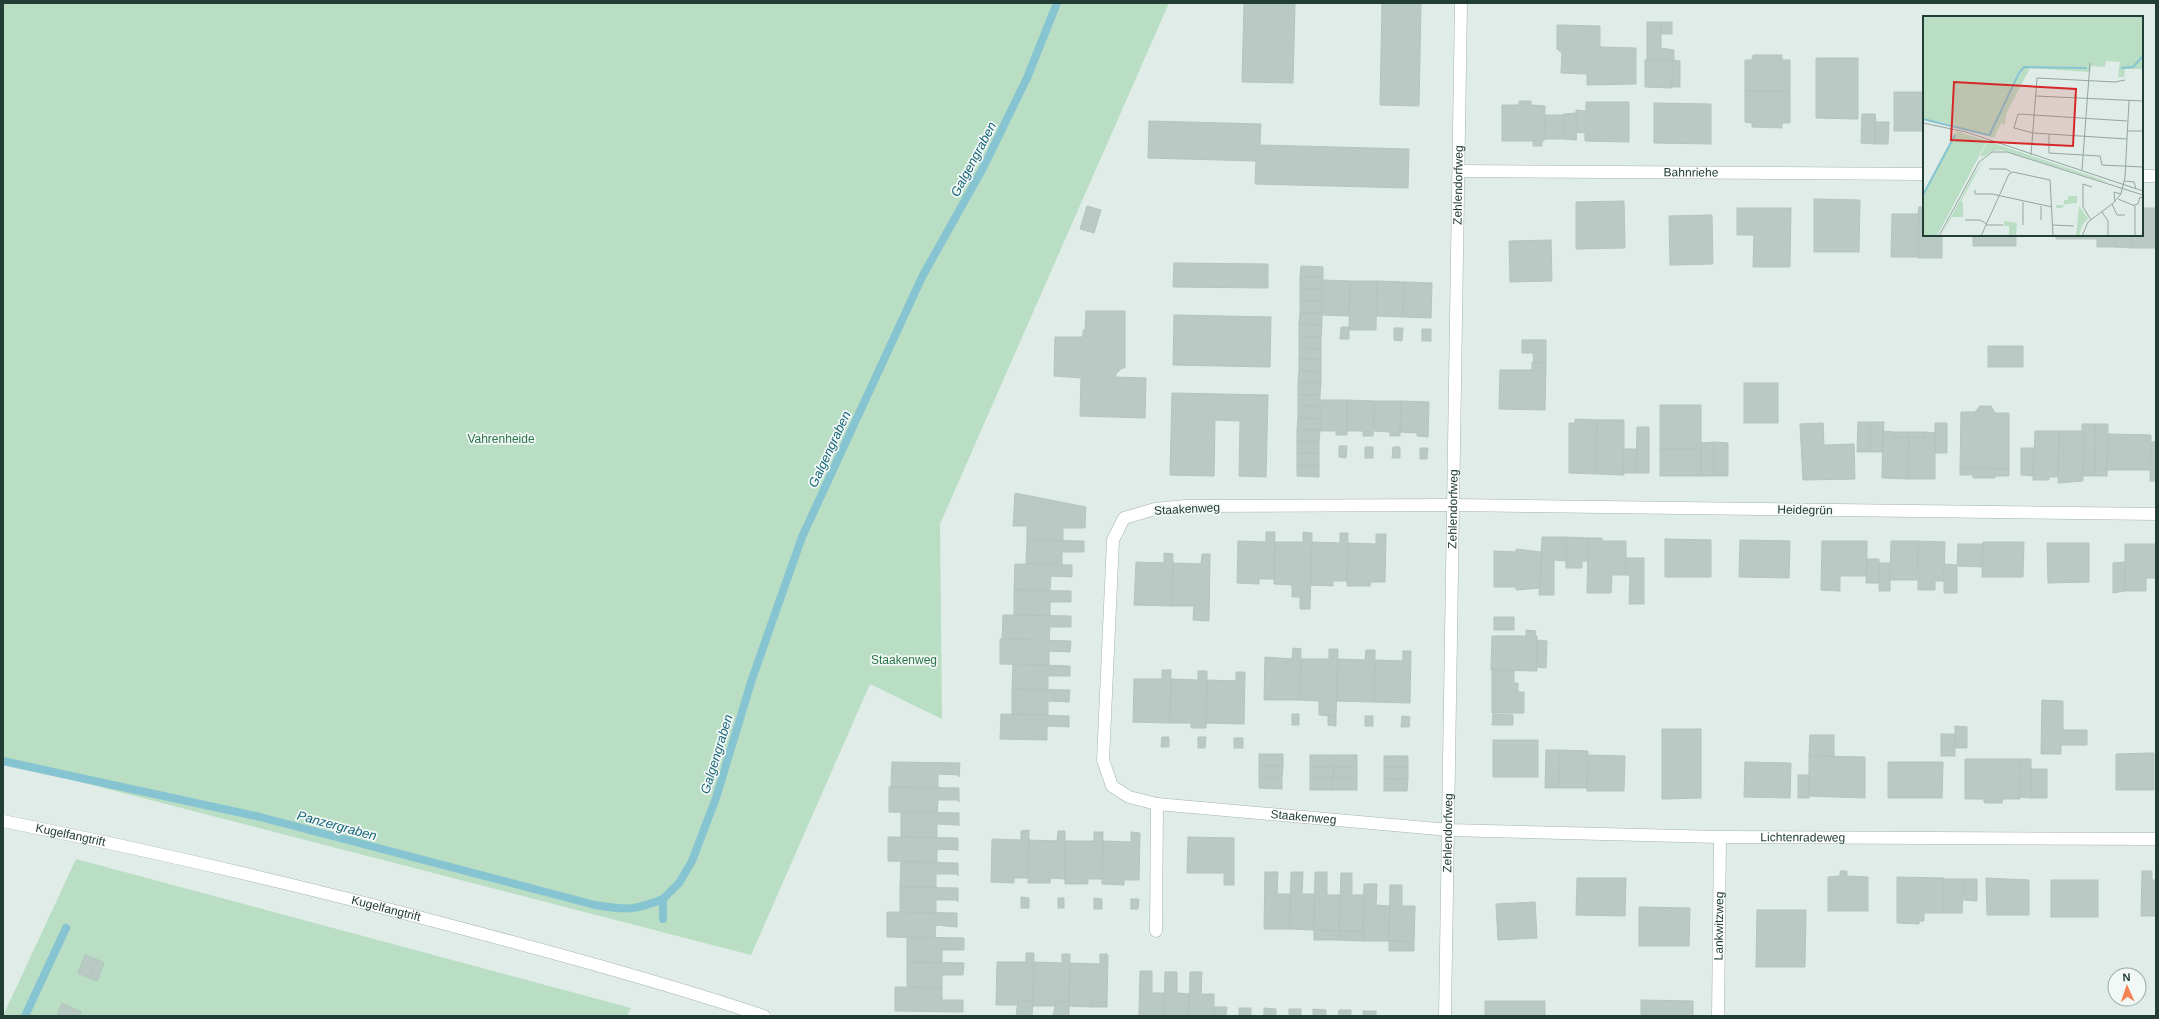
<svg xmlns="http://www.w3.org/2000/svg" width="2159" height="1019" font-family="Helvetica,sans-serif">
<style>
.green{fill:#b9dec4}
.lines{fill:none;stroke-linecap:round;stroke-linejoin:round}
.stream{stroke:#87c4d2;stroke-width:8}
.building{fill:#b9c9c3;stroke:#b3c5be}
.minor-casing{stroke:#a3b4ae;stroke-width:13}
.tertiary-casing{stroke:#a3b4ae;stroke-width:13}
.minor{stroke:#fff;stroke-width:12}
.tertiary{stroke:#fff;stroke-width:12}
.labels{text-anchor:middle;stroke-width:3.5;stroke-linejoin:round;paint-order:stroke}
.street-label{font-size:12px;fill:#213d36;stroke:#f1f8f5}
.park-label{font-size:12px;fill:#2a744a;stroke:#f1f8f5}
.water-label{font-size:13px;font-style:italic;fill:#19667a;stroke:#f1f8f5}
.inset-river{fill:none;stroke:#87c4d2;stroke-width:2}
.inset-road{fill:none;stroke:#94a6a0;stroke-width:1}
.view{fill:#d62828;fill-opacity:0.15;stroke:#d62828;stroke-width:2}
.inset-edge{fill:none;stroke:#213d36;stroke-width:2}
</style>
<rect width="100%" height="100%" fill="#e0ece7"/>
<g class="green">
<path d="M3 3H1169L940 524 942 719 870 684 751 955 3 762Z"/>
<path d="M76 859 631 1008 627 1016H3Z"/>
</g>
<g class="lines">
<g class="stream">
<path d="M3 761 260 817 595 905C626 910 633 911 663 899"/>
<path d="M663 919V899L679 883 692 861 716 798 752 679 802 537 922 277 983 168 1027 78 1057 3"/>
<path d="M25 1016 66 928"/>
</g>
</g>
<g class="building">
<path d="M1244 3H1295L1293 83 1242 82Z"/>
<path d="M1382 3H1421L1419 106 1380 105Z"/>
<path d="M1647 22H1661V48L1674 50V60H1647Z"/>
<rect x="1661" y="22" width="11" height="12"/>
<path d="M1557 25 1600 26V47L1636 48V84L1587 85V74L1561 73 1562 53 1557 49Z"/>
<path d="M1753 55H1782V60H1790V91H1745V60H1752Z"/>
<path d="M1816 58H1858V119L1816 118Z"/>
<path d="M1645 60H1673L1672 88 1645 87Z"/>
<path d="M1673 60 1680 61V87H1672Z"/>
<path d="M1745 91H1790V123H1782V128L1752 127V123L1745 122Z"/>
<rect x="1894" y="92" width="30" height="39"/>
<path d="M1519 101H1531V105L1545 106 1544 141H1542V146H1533V141H1502V105H1519Z"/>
<path d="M1586 102H1629V142L1585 141V133L1576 132V140V110L1586 111Z"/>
<path d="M1654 103 1711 104V144L1654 143Z"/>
<path d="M1576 113V140L1564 139V114Z"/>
<path d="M1862 114H1875V144L1861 143Z"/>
<path d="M1875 114 1876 122H1889L1888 144H1875Z"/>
<path d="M1545 115H1564V139H1544Z"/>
<path d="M1149 121 1261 124 1260 145 1409 149 1408 188 1255 184 1256 161 1148 158Z"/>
<path d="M1814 199 1860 200 1859 252H1814Z"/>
<path d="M1624 201 1625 248 1576 249V202Z"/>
<path d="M1087 206 1101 210 1094 233 1080 229Z"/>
<path d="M1919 207 1918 257H1891L1892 214H1918Z"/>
<path d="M1919 207H1924V235H1942V258H1918Z"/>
<path d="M1737 208H1791L1790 267H1753L1754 235H1737Z"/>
<path d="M2142 208H2156V248H2132V235H2142Z"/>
<path d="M1712 215 1713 264 1670 265 1669 216Z"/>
<rect x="1973" y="235" width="43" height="11"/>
<path d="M2056 235H2097L2096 239H2056Z"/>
<rect x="2097" y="235" width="19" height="12"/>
<path d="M2116 235H2132V248L2116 247Z"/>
<path d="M1551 240 1552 281 1510 282 1509 241Z"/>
<path d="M1174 263 1268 264V288L1173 287Z"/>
<path d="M1301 266 1323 267V277H1300Z"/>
<path d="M1300 277H1323L1322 289H1300Z"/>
<path d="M1322 280 1350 281 1349 316 1322 315Z"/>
<path d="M1350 281H1377L1376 330H1349Z"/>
<path d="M1377 281 1404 282 1403 317 1376 316Z"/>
<path d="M1404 282 1432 283 1431 318 1403 317Z"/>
<rect x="1300" y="289" width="22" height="12"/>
<rect x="1300" y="301" width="22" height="12"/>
<path d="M1086 311H1125V368H1122L1116 374V377L1146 378 1145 418 1080 416 1081 378 1054 376 1055 337H1083V330L1085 331Z"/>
<path d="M1300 313H1322V325L1299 324Z"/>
<path d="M1174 315 1271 317 1270 367 1173 365Z"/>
<path d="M1299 324 1322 325 1321 337H1299Z"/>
<path d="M1341 327H1349V339H1340Z"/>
<path d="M1394 328H1403L1402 341 1394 340Z"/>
<rect x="1422" y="329" width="9" height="12"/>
<path d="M1299 337H1321V349L1299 348Z"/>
<path d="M1522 340H1546V363H1534L1533 353H1522Z"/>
<rect x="1988" y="346" width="35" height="21"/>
<path d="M1299 348 1321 349V360L1299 359Z"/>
<path d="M1299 359 1321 360V372L1299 371Z"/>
<path d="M1532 362 1546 363 1545 410 1499 409 1500 370H1532Z"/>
<path d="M1299 371 1321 372V383L1298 382Z"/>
<path d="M1298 382 1321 383 1320 395H1298Z"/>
<rect x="1744" y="383" width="34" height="40"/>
<path d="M1172 393 1268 395 1266 477 1239 476 1240 421 1215 420 1214 476 1170 475Z"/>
<rect x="1298" y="395" width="22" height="11"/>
<path d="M1320 400H1347V435H1336V431H1320Z"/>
<path d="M1347 400 1374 401 1373 436H1363V431H1347Z"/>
<path d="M1374 401H1401L1400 436H1390V432L1374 431Z"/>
<path d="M1401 401 1429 402 1428 437 1417 436V433L1400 432Z"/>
<rect x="1660" y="405" width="41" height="44"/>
<path d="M1298 406H1320V419L1298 418Z"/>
<path d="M1980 406H1991L1995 413H2009V469L1960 468 1961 412H1975Z"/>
<path d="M1298 418 1320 419V430H1297Z"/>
<path d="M1575 419 1597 420 1596 474 1569 473V423H1575Z"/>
<path d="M1597 420H1624V475L1596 474Z"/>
<path d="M1858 422H1870V452H1857Z"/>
<path d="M1870 422H1884L1882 452H1870Z"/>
<path d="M1823 423 1824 445 1854 444 1855 479 1803 480 1800 424Z"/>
<rect x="1935" y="423" width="12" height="30"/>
<path d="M2082 424H2096L2095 476H2083Z"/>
<path d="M2096 424H2108L2107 476H2095Z"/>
<path d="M1637 427H1649V473H1636Z"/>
<path d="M1297 430H1320L1319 442H1297Z"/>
<path d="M1883 431 1893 432V437H1909L1908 479 1882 478Z"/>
<path d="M2035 431H2059L2058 477H2049V480H2033Z"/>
<path d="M2059 431H2083V481L2058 483Z"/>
<rect x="1893" y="432" width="16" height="5"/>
<rect x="1909" y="432" width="16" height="5"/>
<path d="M1925 432 1935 433V479H1908L1909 437H1925Z"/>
<path d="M2108 434 2151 435V470H2107Z"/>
<rect x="1297" y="442" width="22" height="11"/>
<path d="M1714 442 1728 443V476H1714Z"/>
<path d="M1714 442V476H1701V443Z"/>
<path d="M2151 442H2156V481H2150Z"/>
<path d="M1339 446H1347L1346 458 1339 457Z"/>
<rect x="1365" y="447" width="8" height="11"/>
<path d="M1393 447H1400V458H1392Z"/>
<path d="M1420 448H1428L1427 459H1420Z"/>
<path d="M2021 448H2034L2033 476 2021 475Z"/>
<path d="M1624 449H1637L1636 473H1623Z"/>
<rect x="1660" y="449" width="41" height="27"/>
<path d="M1297 453H1319V466L1297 465Z"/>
<path d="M1297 465 1319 466V477L1297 476Z"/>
<path d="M1960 468 2009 469V476H1995V478H1973V475H1960Z"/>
<path d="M1015 493 1086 507 1085 528H1063V541L1027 540V526H1013Z"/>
<path d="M1266 532H1275L1274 579H1259V584L1237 583 1238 541 1266 542Z"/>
<path d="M1303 532 1312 533 1310 609H1300V597H1292V585L1274 584 1275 542H1303Z"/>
<path d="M1340 533H1348L1347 581H1333V586L1311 585 1312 542 1340 543Z"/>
<path d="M1376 534H1386L1385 582H1371L1370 586H1347L1348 543 1376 544Z"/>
<path d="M1542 537H1566V561L1554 560V595H1539Z"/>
<path d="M1566 537 1588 538V561H1582V568H1566Z"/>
<path d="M1588 538H1602V541H1626V575H1612L1611 593H1587Z"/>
<path d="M1665 539 1711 540V577H1665Z"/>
<path d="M1027 540 1084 541V552H1062V565L1026 564Z"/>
<path d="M1740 540 1790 541 1789 578 1739 577Z"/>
<path d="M1822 541H1867V576H1840V591L1821 590Z"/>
<path d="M1891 541H1918L1917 580H1890Z"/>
<path d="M1918 541 1945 542 1944 581H1935V590H1918Z"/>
<path d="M1983 542H2024L2023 577H1982Z"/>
<path d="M2047 543H2089V582L2048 583Z"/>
<path d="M1958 544H1983L1982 567 1957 566Z"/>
<path d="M2125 544H2156V578H2146V591H2125Z"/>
<path d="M1516 549 1542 552 1540 588 1516 590V587H1494V551L1516 552Z"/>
<path d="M1164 553 1173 554 1172 606 1134 605 1136 562 1164 563Z"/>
<path d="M1202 554H1210L1209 621 1193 620 1194 606H1172L1173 563 1201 564Z"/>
<path d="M1626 558H1644V604H1629L1630 576 1626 575Z"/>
<path d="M1867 559H1879V583H1866Z"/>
<path d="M2125 562V591L2113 593V563Z"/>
<rect x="1879" y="563" width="11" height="28"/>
<path d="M1015 564 1072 565V577L1051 576 1050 590H1014Z"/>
<path d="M1944 564 1957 565V593H1944Z"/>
<path d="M1014 590 1071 591V602H1050V616L1014 615Z"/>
<path d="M1003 615 1071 616V627H1050L1049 640 1002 639Z"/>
<rect x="1494" y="617" width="20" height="13"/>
<path d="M1526 630 1536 631 1535 636H1537V671L1491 670 1492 636H1526Z"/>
<path d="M1000 639 1071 641 1070 652 1049 651V665L1000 664Z"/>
<path d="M1537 640 1547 641 1546 668 1537 667Z"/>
<path d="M1293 648 1301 649 1300 700H1264L1265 657 1292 659Z"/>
<path d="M1329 649H1338L1336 716 1319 715V701L1300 700 1301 659H1329Z"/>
<path d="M1366 650H1375L1374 702 1337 701 1338 659 1365 660Z"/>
<path d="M1403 651H1411L1410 703 1374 702 1375 660 1403 661Z"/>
<path d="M1013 664 1070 666V676H1048V690L1012 689Z"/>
<path d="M1162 670H1171L1170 723 1133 722 1134 679H1162Z"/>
<path d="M1492 670 1514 671V683H1518V692H1524V713H1492Z"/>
<path d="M1198 671H1207L1206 728H1191V723H1170L1171 679 1198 680Z"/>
<path d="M1236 672H1245L1244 724 1206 723 1207 680 1236 681Z"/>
<path d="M1012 689 1070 690 1069 702 1048 701V715L1012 714Z"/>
<path d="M2042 700 2063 701V730H2087V745H2061V754H2041Z"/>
<path d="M1001 714 1069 716V727L1047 726V740L1000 739Z"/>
<rect x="1292" y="714" width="7" height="11"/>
<path d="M1493 714 1513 715V725H1492Z"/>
<path d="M1328 715 1336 716V726L1328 725Z"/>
<rect x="1365" y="716" width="8" height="10"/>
<path d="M1402 716 1410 717 1409 727H1401Z"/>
<path d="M1955 726 1967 727V748H1955Z"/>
<path d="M1662 729H1701V798L1662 799Z"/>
<rect x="1941" y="734" width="14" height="22"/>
<path d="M1810 735H1834V756H1809Z"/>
<path d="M1162 737H1169V747H1161Z"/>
<path d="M1198 737H1206L1205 748H1198Z"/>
<rect x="1234" y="738" width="9" height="10"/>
<rect x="1493" y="740" width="45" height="37"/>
<path d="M1546 750H1560L1559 788H1545Z"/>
<path d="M1560 750 1588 751 1587 788H1559Z"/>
<path d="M2154 753V790H2116V754Z"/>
<rect x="1259" y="754" width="24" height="12"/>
<path d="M1310 755H1333L1334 767H1310Z"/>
<path d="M1333 755H1357V767H1334Z"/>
<path d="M1587 755 1625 756 1624 791H1587Z"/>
<path d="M1384 756H1408V768L1384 767Z"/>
<path d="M1809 756 1865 757V798L1809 796Z"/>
<path d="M1965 759H2021L2020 799H2003L2002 803H1985L1983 799H1965Z"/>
<path d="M2021 759H2031V798L2020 797Z"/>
<path d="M892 762 960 763 959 777V775L938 774V788L891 787Z"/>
<path d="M1745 762 1791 763 1790 798 1744 797Z"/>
<path d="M1888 762H1943L1942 798H1888Z"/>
<path d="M1259 766H1283L1282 778 1259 777Z"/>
<path d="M1310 767H1334L1333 778H1310Z"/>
<path d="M1334 767H1357V778H1333Z"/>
<path d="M1384 767 1408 768V779H1384Z"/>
<rect x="2031" y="769" width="16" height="29"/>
<rect x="1798" y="775" width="11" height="23"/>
<path d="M1259 777 1282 778V789L1259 788Z"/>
<rect x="1310" y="778" width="23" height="12"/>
<rect x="1333" y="778" width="24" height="12"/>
<path d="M1384 779H1408L1407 791H1384Z"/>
<path d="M889 787 959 788V802L958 800H938L937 813 889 812Z"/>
<path d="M901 812 959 813V826L958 825 937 824V838L901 837Z"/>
<path d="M1029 830 1028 878H1014V883L991 882 992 839 1021 840V831Z"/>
<path d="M1058 831H1065V879L1051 878 1050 883H1028L1029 840 1057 841Z"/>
<path d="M1094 832H1103L1102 879H1088V884H1065V841H1094Z"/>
<path d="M1131 832 1140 833 1139 880H1124V885L1102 884 1103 841 1131 842Z"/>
<path d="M888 837 958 838V851L957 850 937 849V862L888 861Z"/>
<path d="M1188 837 1234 838V885H1224V873H1187Z"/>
<path d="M901 862 958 863V876L957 874H936V888L900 887Z"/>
<path d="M1840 871H1847V876L1868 877V911H1828V877L1840 876Z"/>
<path d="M2142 871H2152V880H2156V916H2141Z"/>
<path d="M1265 872H1278L1277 894H1290V929H1264Z"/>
<path d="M1291 872H1303L1302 894H1315L1314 930 1290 929Z"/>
<path d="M1315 872H1327V895H1340L1339 931 1314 930Z"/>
<path d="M1341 873H1352V895H1364L1363 931H1339Z"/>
<path d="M1897 877 1944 878V913H1924V921H1919V924L1897 923Z"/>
<path d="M1577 878H1626L1625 916 1576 915Z"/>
<path d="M1986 878 2029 880V915H1987Z"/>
<path d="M1944 879H1964L1962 913H1944Z"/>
<path d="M1964 879H1977V901L1964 900Z"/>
<rect x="2051" y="880" width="47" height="37"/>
<path d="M1364 884H1377L1376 905 1390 906 1389 941H1363Z"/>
<path d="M1390 885H1402V906H1415L1414 942 1389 941Z"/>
<path d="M900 887 958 888V902L957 900H936V913L900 912Z"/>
<path d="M1021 897 1029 898V908H1021Z"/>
<rect x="1058" y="898" width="6" height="10"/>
<path d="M1094 898 1102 899V909H1094Z"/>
<path d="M1131 899H1139L1138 909H1131Z"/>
<path d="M1535 902 1537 938 1498 940 1496 904Z"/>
<path d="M1639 907 1690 908 1689 946H1639Z"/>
<path d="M1757 910H1806L1805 967H1756Z"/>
<path d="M887 912 957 913V927L936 925 935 938 887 937Z"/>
<path d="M1314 930 1339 931V940H1314Z"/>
<path d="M1339 931H1363V941L1339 940Z"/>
<path d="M907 937 964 938V950H942V963L907 962Z"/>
<path d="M1389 941 1414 942V951H1389Z"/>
<path d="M1026 953H1034L1033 1001 1018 1000V1005H996L997 962H1026Z"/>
<path d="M1062 954H1070L1069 1002H1056V1006H1033L1034 962 1062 963Z"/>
<path d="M1100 954H1107L1108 956 1107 1002H1092V1007L1069 1006 1070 963 1100 964Z"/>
<path d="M85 955 98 960 90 978 78 973Z"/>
<path d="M98 960 104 963 97 981 90 978Z"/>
<path d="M907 962 964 963 963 975H942V988L907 987Z"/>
<path d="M1140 971H1152V993H1164V1016H1139Z"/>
<path d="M1165 972H1177V993L1189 994V1016H1164Z"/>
<path d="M1190 972H1202L1201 994H1214V1016H1189Z"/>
<path d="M895 987 942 988V1000H963V1012L895 1011Z"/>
<path d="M1018 1000 1033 1001 1032 1016H1016Z"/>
<path d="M1641 1000 1693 1001V1016H1641Z"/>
<rect x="1485" y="1001" width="60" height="15"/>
<path d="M1056 1002H1069V1016H1053Z"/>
<rect x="1092" y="1002" width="15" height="5"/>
<path d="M62 1003 81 1012 80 1016H57Z"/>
<path d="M1214 1007H1227L1226 1016H1214Z"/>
<rect x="1239" y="1008" width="12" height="8"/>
<path d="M1264 1008 1276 1009V1016H1264Z"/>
<rect x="1289" y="1009" width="12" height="7"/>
<path d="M1313 1009 1326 1010V1016H1313Z"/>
<path d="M1339 1010H1351V1016H1338Z"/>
<rect x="1363" y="1011" width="13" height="5"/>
</g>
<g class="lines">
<g class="minor-casing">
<g id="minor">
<path id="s1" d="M1459 171 1924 174"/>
<path d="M2142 176H2156"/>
<path id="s2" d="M2156 514 1453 505 1185 506 1155 509 1124 518 1113 540 1103 760 1112 786 1129 797 1157 804 1449 830 1720 837 2156 839"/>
<path d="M1156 931 1157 804"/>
<path id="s3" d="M1445 1016 1461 3"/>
<path id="s4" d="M1718 1016 1720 837"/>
</g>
</g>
<g class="tertiary-casing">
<g id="tertiary">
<path id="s5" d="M3 821C158 852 312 888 464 929 565 956 665 983 764 1016"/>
</g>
</g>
<use href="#minor" class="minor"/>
<use href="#tertiary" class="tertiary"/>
</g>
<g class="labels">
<g class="street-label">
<text dy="4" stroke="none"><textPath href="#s1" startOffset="232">Bahnriehe</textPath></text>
<text dy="4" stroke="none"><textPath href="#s3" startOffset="831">Zehlendorfweg</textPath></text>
<text transform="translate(1187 509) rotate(-3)" y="4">Staakenweg</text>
<text dy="4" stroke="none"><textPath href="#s3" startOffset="507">Zehlendorfweg</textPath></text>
<text transform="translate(1805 510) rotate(1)" y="4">Heidegrün</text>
<text dy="4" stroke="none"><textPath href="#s2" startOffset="1502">Staakenweg</textPath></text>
<text dy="4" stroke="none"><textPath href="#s3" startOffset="183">Zehlendorfweg</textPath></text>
<text dy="4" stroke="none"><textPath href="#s5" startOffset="69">Kugelfangtrift</textPath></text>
<text dy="4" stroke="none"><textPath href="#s2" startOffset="2002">Lichtenradeweg</textPath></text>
<text dy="4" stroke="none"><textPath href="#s5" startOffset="393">Kugelfangtrift</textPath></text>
<text dy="4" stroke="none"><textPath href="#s4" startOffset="90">Lankwitzweg</textPath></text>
</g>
<g class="park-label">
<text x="501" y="443">Vahrenheide</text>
<text x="904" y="664">Staakenweg</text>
</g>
<g class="water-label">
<text transform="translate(973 159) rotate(-62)" y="5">Galgengraben</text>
<text transform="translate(829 449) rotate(-65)" y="5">Galgengraben</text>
<text transform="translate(716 754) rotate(-73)" y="5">Galgengraben</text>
<text transform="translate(337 825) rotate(15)" y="5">Panzergraben</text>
</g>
</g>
<g transform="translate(1923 16)">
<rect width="220" height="220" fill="#e0ece7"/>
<path d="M0 0H220V53H202L201 61H195L197 46 183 45 182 51 168 50 167 56 107 52 83 98 82 109 78 107 71 122 19 106 0 104ZM33 115 64 125 14 220H0V177ZM67 126 183 165 182 166 79 134 70 135 59 141 57 140 64 127ZM61 143 38 185 40 186V201H29L18 220 48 163ZM145 180H154V187L142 188 139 192H133V189H141V184H145ZM156 190 165 202 159 210 156 220H153ZM81 205 94 207 93 220H86V210H81Z" fill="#b9dec4"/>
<path class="inset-river" d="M198 52 210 51 220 40M0 103 65 119M66 120 96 57 101 51 164 52M0 179 32 119"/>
<path class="inset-road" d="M113 80 220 85M0 107 43 116 220 175M205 115H220M126 118V137L177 140 179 149 220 151M204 123 110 117 91 112 95 98 204 105M108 139 114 62 192 66 202 64M66 153H83L88 156M159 154 167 47M201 165 211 166 213 173M52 174V178H69L129 191M195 183 212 190V220M100 186V209M192 186 191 176 198 178M189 188 194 199H202M211 189 215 188 217 181 220 182M118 190V204M179 196 185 205V220M42 204H57L64 208M168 204 160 191V168L169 171M63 209H80M129 209 151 210M16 220 56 146 69 136H84L220 179M58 220 86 158 90 156 127 164 130 220M159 220 165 206 189 188 198 178 202 161 206 85"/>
<path class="view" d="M31 66 153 73 150 130 28 124Z"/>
<rect width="220" height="220" class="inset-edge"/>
</g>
<rect width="2159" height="1019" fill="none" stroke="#213d36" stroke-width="8"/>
<g transform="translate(2127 987) rotate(357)"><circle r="19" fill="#f1f8f5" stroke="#9eada9"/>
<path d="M0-3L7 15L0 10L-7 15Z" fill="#f58355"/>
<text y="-6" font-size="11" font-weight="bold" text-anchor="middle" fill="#213d36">N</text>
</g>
</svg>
